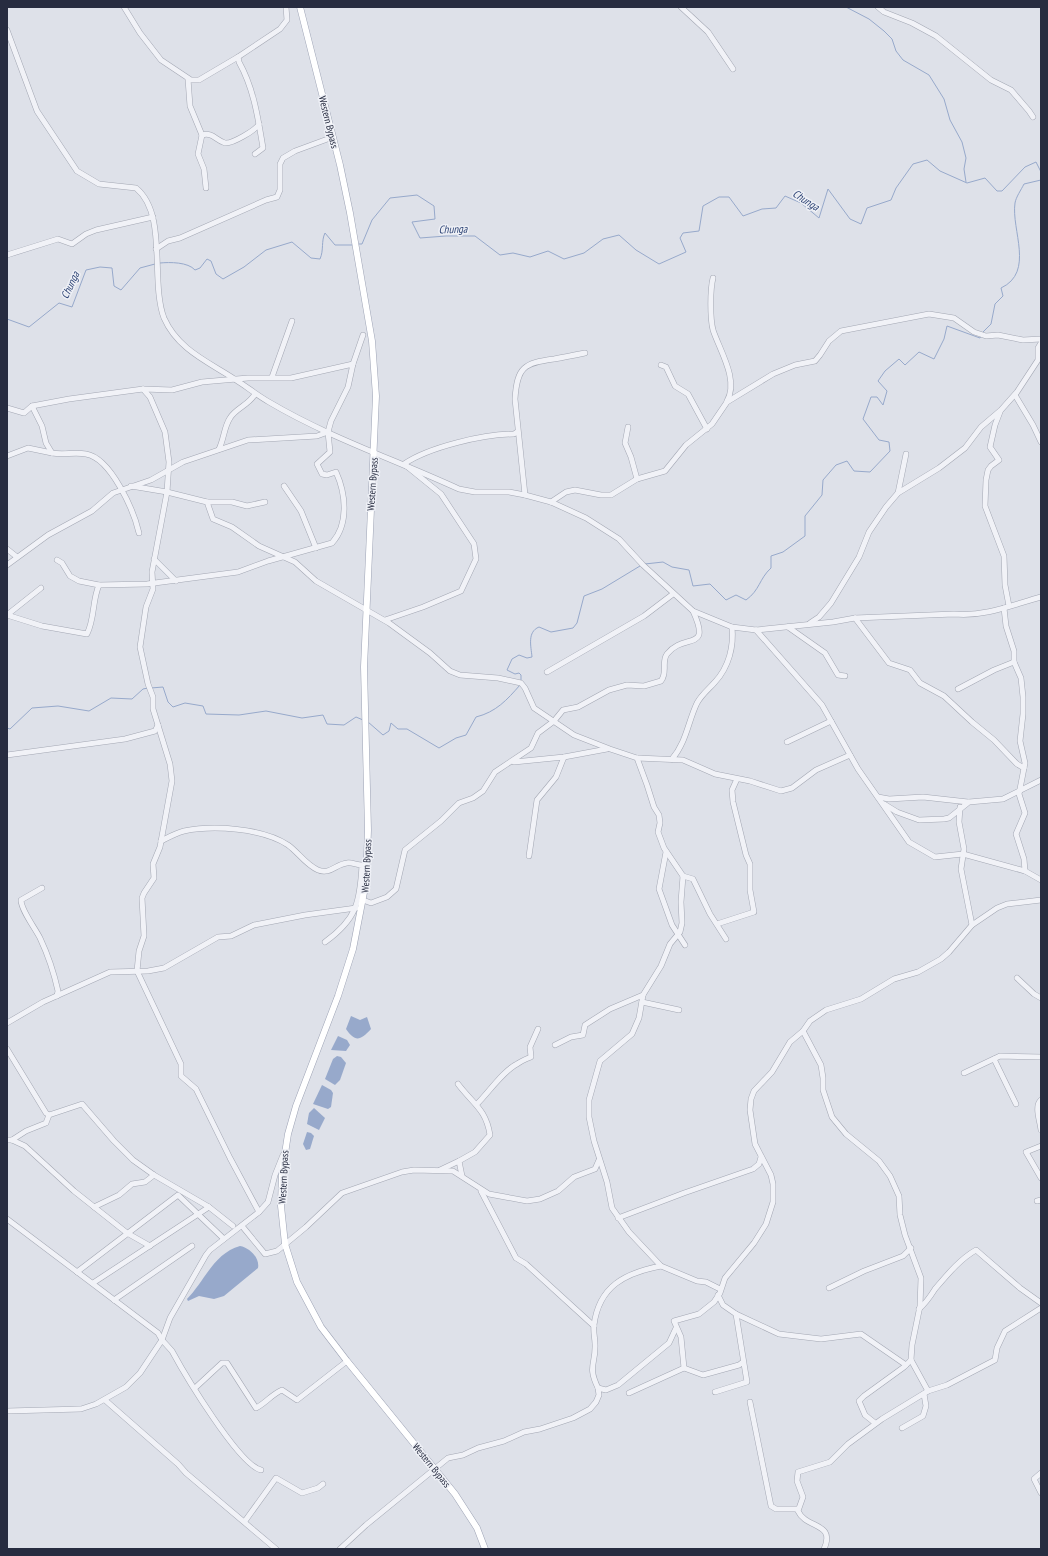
<svg xmlns="http://www.w3.org/2000/svg" width="1048" height="1556" font-family="'PT Sans Narrow',sans-serif">
<style>
.water{fill:#97a9cb}
.lines{fill:none;stroke-linecap:round;stroke-linejoin:round}
.stream{stroke:#97a9cb;stroke-width:1}
.minor-casing{stroke:#a3a7b3;stroke-width:6}
.major-casing{stroke:#9da3b5;stroke-width:7}
.minor{stroke:#f1f2f7;stroke-width:5}
.major{stroke:#fff;stroke-width:6}
.labels{text-anchor:middle;stroke-width:3;stroke-linejoin:round;paint-order:stroke}
.street-label{font-size:10px;fill:#272c40;stroke:#eef0f6}
.water-label{font-size:11px;font-style:italic;fill:#2f4576;stroke:#eef0f6}
</style>
<rect width="100%" height="100%" fill="#dee1e9"/>
<g class="water">
<path d="M351 1016 360 1020 367 1017 371 1029C360 1041 355 1042 346 1029Z"/>
<path d="M338 1036 347 1040 350 1045 346 1051 331 1050Z"/>
<path d="M337 1056 341 1057 346 1063 340 1080 335 1085 325 1079 333 1059Z"/>
<path d="M322 1085 331 1090 333 1093 331 1107 328 1109 313 1104Z"/>
<path d="M314 1108 325 1118 319 1130 307 1124 309 1113Z"/>
<path d="M307 1132 311 1133 314 1136 310 1149 306 1150 303 1144Z"/>
<path d="M240 1246C250 1248 260 1258 258 1268L224 1296 214 1299 199 1296 188 1301 187 1299C204 1282 214 1253 240 1246Z"/>
</g>
<g class="lines">
<g class="stream">
<path d="M846 7 869 19 884 31 892 39 896 51 903 60 929 75 944 99 950 120 962 142 966 158 964 169 966 182"/>
<path d="M359 244H362L372 220 390 198 417 195 434 206 435 219 412 222 420 238 446 236H475L500 255 513 253 530 257 548 251 564 259 584 253 603 239 619 235 636 250 659 264 686 252 680 238 683 233 699 231 703 206 719 197H729L743 216 762 209 776 208 785 196 801 203 819 218 828 189 850 219 861 224 867 208 891 200 896 188 913 164 927 160 940 171 967 183 985 178 997 191H1002L1025 167 1036 162 1041 172"/>
<path d="M160 263C170 262 188 262 195 270L200 268 207 259 211 261 216 274 223 279 244 267 266 250 292 242 311 258 320 259C324 250 321 241 325 233L335 245H354"/>
<path d="M7 319 29 327 59 303 72 307 86 270 100 267 112 268 114 286 121 290 140 268 155 264"/>
<path d="M982 333 991 324 995 304 1003 296 1001 288C1035 272 1011 230 1015 203 1016 197 1021 190 1024 184L1041 180"/>
<path d="M645 564 663 562 672 567 689 570 693 586 710 584 726 600 736 595 746 600C760 590 759 579 771 568V556L783 552 805 536V516L822 495 823 480 836 465 847 461 854 471 870 472 890 451 889 442 879 440 863 419 871 397H877L883 405 887 391 878 381 885 371 899 359 905 365 919 352 934 359 944 339 947 326 980 338 981 336"/>
<path d="M521 680V675L519 673 515 674 507 670 512 659 519 655 527 658 532 657C531 646 527 632 539 627L551 632 573 628 577 623 584 596 602 589 640 566"/>
<path d="M151 688 163 687 168 702 173 707 185 703 203 706 206 714 239 715 266 711 302 718 323 715 327 724 344 725 356 717 363 720"/>
<path d="M368 722 383 735 389 731 391 723 398 729H407L439 748 456 738 466 735 476 717C496 712 507 700 520 685"/>
<path d="M7 728 10 729 32 708 58 706 89 711 111 698 132 699 143 689 148 688"/>
</g>
<g class="minor-casing">
<g id="minor">
<path d="M124 7 140 33 161 60 191 80H199L238 57 280 29 287 20 286 7"/>
<path d="M681 7 708 32 733 69"/>
<path d="M878 7 884 12 912 23 936 36 991 80 1011 90 1029 111 1033 117"/>
<path d="M7 30 37 111 77 171 99 184 136 188C168 214 150 281 164 318 178 350 209 362 236 380 247 387 257 395 269 402 328 437 396 460 459 489L475 492H509L525 495 551 502 586 518 619 539 643 565 693 611 732 627 756 630 833 622 855 618 954 614C985 617 1012 605 1041 597"/>
<path d="M238 57 239 62C254 89 258 118 263 148L255 154"/>
<path d="M188 79 190 106 202 135"/>
<path d="M206 188 204 169 198 154 202 135C213 132 215 140 225 143 232 144 256 130 259 124"/>
<path d="M156 249 168 241 180 238 266 200 277 197 280 190V164L283 158 295 151 333 137"/>
<path d="M7 255 58 239 72 244 86 234 96 230 153 217"/>
<path d="M713 278C710 290 710 318 713 330 720 351 739 380 727 401"/>
<path d="M353 364 363 335"/>
<path d="M661 365 666 367 675 386 688 394 707 429"/>
<path d="M272 377 292 321"/>
<path d="M143 389 150 397 165 432 169 462 167 492 152 572 153 589 146 607 140 647 148 684 153 697V709L170 764 172 781 160 847 153 864 154 878 144 893 142 898 144 936 139 951 137 971 181 1064V1076L196 1089 230 1158 259 1212"/>
<path d="M1015 395 1033 425 1041 442"/>
<path d="M32 406 42 426 46 443 52 453C63 455 75 452 86 454 111 458 134 511 139 533"/>
<path d="M7 408 24 413 32 406 69 399 143 389 172 390 202 382 248 378H291L353 364 348 387 331 421 328 432 330 452 317 464 322 474 327 475 336 472C346 494 349 524 332 543L268 561 238 572 147 584 99 585 79 581 70 576 62 563 57 560"/>
<path d="M1000 412 995 425 990 447 999 460 991 466 988 470 986 480 985 506 1004 556 1005 585 1009 606"/>
<path d="M628 427 625 443 631 457 637 479"/>
<path d="M219 449C224 439 224 427 230 418 236 408 249 405 255 394"/>
<path d="M7 456 28 448 52 453"/>
<path d="M131 486 167 492 207 502 213 519 232 527 259 546 295 562 316 581 389 623 430 653 450 671 460 675 498 678 521 683 525 688 534 708 574 735 610 749 637 758 683 760 715 774 750 781 781 791 792 788 816 770 850 755"/>
<path d="M284 486 301 511 316 548"/>
<path d="M898 493 906 454"/>
<path d="M525 495 515 399C517 367 524 363 554 359 565 357 575 355 585 353"/>
<path d="M207 502H232L247 506 265 502"/>
<path d="M551 502 566 492 575 490 601 495H611L637 479 665 471 686 445 712 424 727 402 773 374 795 365 815 361 820 355 829 341 841 331 929 314 954 318 974 332 986 336 998 335 1023 340 1041 339"/>
<path d="M7 549 17 557"/>
<path d="M154 559 176 581"/>
<path d="M7 565 48 535 92 511 113 493 151 480 183 462 248 440 317 436 328 432"/>
<path d="M1004 608 1006 626 1014 651V662L1021 678 1023 697V714L1020 741 1025 763 1019 794 1025 813 1016 834 1024 859 1025 871"/>
<path d="M7 615 42 626 87 634C95 618 92 601 99 585"/>
<path d="M7 615 41 588"/>
<path d="M855 618 889 663 910 670 920 683 944 696 972 722 994 740 1017 764 1024 768"/>
<path d="M385 620 423 607 461 591 476 559 474 544 441 494 404 464C429 447 484 434 514 434L517 432"/>
<path d="M810 623 819 617 831 603 859 557 869 532 886 507 898 493 939 468 965 448 981 427 1001 410 1017 392 1038 360V348L1041 343"/>
<path d="M788 627 825 653 838 675 845 676"/>
<path d="M756 630 822 705 858 769 909 842 935 857 963 854 1025 871 1041 880"/>
<path d="M547 672 644 616 673 594"/>
<path d="M958 689 994 670 1014 662"/>
<path d="M787 742 831 721"/>
<path d="M7 755 125 739 155 731 158 725"/>
<path d="M637 758 647 785 654 807 659 815 660 823 658 832 664 848 683 876 681 902 682 923 680 932 670 944 661 966 643 995 639 1018 632 1034 600 1061 589 1100V1117L594 1141 607 1182 612 1208 629 1232 661 1266 697 1281 706 1282 720 1289"/>
<path d="M672 759C686 743 688 722 697 703 702 694 709 689 715 682 729 667 734 646 732 627"/>
<path d="M514 762 564 757 607 749"/>
<path d="M878 797 889 799 923 797 968 802"/>
<path d="M884 804 897 812 919 820 944 819 949 818 969 802 1003 799 1041 780"/>
<path d="M161 841C169 837 176 833 184 831 213 825 262 828 288 845 298 852 306 865 318 870 330 875 336 864 347 863 351 862 357 865 362 865 360 902 357 919 325 942"/>
<path d="M666 852 659 889 672 925 685 945"/>
<path d="M529 856 537 800 556 777 564 757"/>
<path d="M683 876 693 879 710 914 726 939"/>
<path d="M42 888 21 900C21 910 35 928 40 938 48 955 54 973 58 991L57 996"/>
<path d="M363 900 371 903 387 897 396 889 405 850 441 821 459 803 473 798 483 791 495 772 531 748 538 733 554 721 563 710 578 707 609 690 627 685 644 686 661 681C668 672 661 662 667 654 684 632 712 653 693 611"/>
<path d="M717 924 754 912 750 890V864L746 855 733 802 732 790 737 779"/>
<path d="M972 925 997 908 1007 904 1041 900"/>
<path d="M1017 978 1034 994 1041 998"/>
<path d="M642 1002 679 1010"/>
<path d="M7 1023 43 1002 110 972 148 971 164 968 218 937 231 936 254 925 305 915 356 908"/>
<path d="M803 1031 821 1065 823 1078V1090L832 1117 846 1134 879 1161 890 1176 899 1196 900 1215 905 1235 921 1278 920 1306 912 1345 911 1360 904 1367 864 1396 859 1401 865 1415 875 1423"/>
<path d="M555 1045 571 1037 583 1035 585 1025 610 1009 643 995"/>
<path d="M7 1049 46 1113 49 1115 82 1104 114 1141 133 1160 154 1175 209 1207 233 1226"/>
<path d="M994 1059 1016 1104"/>
<path d="M964 1073 1000 1056 1041 1057"/>
<path d="M458 1084C473 1104 486 1109 490 1135L475 1152 459 1161 462 1176"/>
<path d="M1041 1100C1034 1106 1040 1121 1041 1130"/>
<path d="M477 1104C489 1092 503 1071 517 1064 521 1061 526 1059 531 1057L530 1047 538 1029"/>
<path d="M7 1140H12L25 1146 74 1191 127 1233 150 1246"/>
<path d="M12 1140 26 1131 46 1123 49 1115"/>
<path d="M1041 1146 1026 1152 1041 1178"/>
<path d="M440 1170 459 1161"/>
<path d="M481 1191 516 1258 526 1264 594 1326"/>
<path d="M1037 1201 1041 1200"/>
<path d="M94 1207 119 1195 132 1184 145 1182 154 1175"/>
<path d="M618 1218 684 1193 753 1169 759 1164 761 1157"/>
<path d="M7 1219 158 1333 162 1340 172 1351C185 1375 239 1465 261 1470"/>
<path d="M242 1226 265 1254 277 1251 306 1227 342 1193 402 1172 414 1170 453 1171 489 1194 527 1201 540 1199 558 1191 574 1177 595 1169 599 1160"/>
<path d="M77 1272 178 1195 224 1239"/>
<path d="M93 1283 209 1207"/>
<path d="M829 1288 864 1271 903 1256 911 1248"/>
<path d="M718 1295 723 1305 736 1314 779 1334 821 1339 861 1334 906 1365"/>
<path d="M114 1300 192 1246"/>
<path d="M919 1309C926 1303 930 1297 935 1289 947 1275 960 1259 976 1250L1020 1288 1041 1303"/>
<path d="M911 1360 928 1391"/>
<path d="M684 1368 703 1375 739 1365 743 1362"/>
<path d="M195 1388 222 1363H227L256 1408C266 1403 272 1394 282 1390L297 1400 347 1361"/>
<path d="M598 1388C587 1365 596 1365 595 1344 595 1338 593 1332 594 1325 599 1286 625 1273 661 1266"/>
<path d="M715 1392 747 1382 736 1314"/>
<path d="M629 1393 684 1368 681 1337 674 1321 699 1314 714 1302 720 1293 725 1278 754 1243 766 1224 773 1202V1184L771 1175 755 1144 750 1110 751 1099 754 1091 772 1072 790 1042 803 1031 810 1021 826 1010 861 999 894 979 918 972 941 959 949 952 972 925 961 869 964 849 959 822 960 807"/>
<path d="M105 1400 178 1464 186 1473 276 1549"/>
<path d="M750 1402 771 1506 776 1509H798"/>
<path d="M7 1411 81 1409 96 1404 126 1387 140 1373 162 1340 170 1318 206 1255 210 1250 259 1212 268 1202 275 1175 283 1155"/>
<path d="M902 1428 923 1416 926 1406 924 1394"/>
<path d="M1041 1473 1034 1479 1041 1493"/>
<path d="M245 1521 276 1478 302 1493 318 1488 323 1484"/>
<path d="M340 1549 366 1525 448 1458 463 1455 478 1448 504 1441 524 1432 540 1429 573 1418 590 1409 596 1402 599 1395 598 1388 606 1390 618 1385 669 1343 676 1328"/>
<path d="M824 1549C836 1522 806 1529 798 1511L803 1497 797 1481 798 1472 830 1462 848 1444 882 1419 928 1391 947 1385 995 1360 997 1348 1005 1331 1041 1308"/>
</g>
</g>
<g class="major-casing">
<path id="major" d="M300 7 340 165 350 213 372 341 376 396 364 667 368 830 366 882 353 949 338 996 296 1106 288 1134 282 1173 281 1206 285 1244 297 1282 321 1327 347 1361 455 1494 477 1528 485 1549"/>
</g>
<use href="#minor" class="minor"/>
<use href="#major" class="major"/>
</g>
<g class="labels">
<g class="street-label">
<text transform="translate(329 122) rotate(76)" y="4">Western Bypass</text>
<text transform="translate(372 484) rotate(-86)" y="4">Western Bypass</text>
<text transform="translate(366 866) rotate(-87)" y="4">Western Bypass</text>
<text transform="translate(283 1177) rotate(-87)" y="4">Western Bypass</text>
<text transform="translate(432 1465) rotate(51)" y="4">Western Bypass</text>
</g>
<g class="water-label">
<text transform="translate(806 200) rotate(33)" y="4">Chunga</text>
<text transform="translate(453 229) rotate(-2)" y="4">Chunga</text>
<text transform="translate(70 285) rotate(-65)" y="4">Chunga</text>
</g>
</g>
<rect width="1048" height="1556" fill="none" stroke="#272c40" stroke-width="16"/>
</svg>
